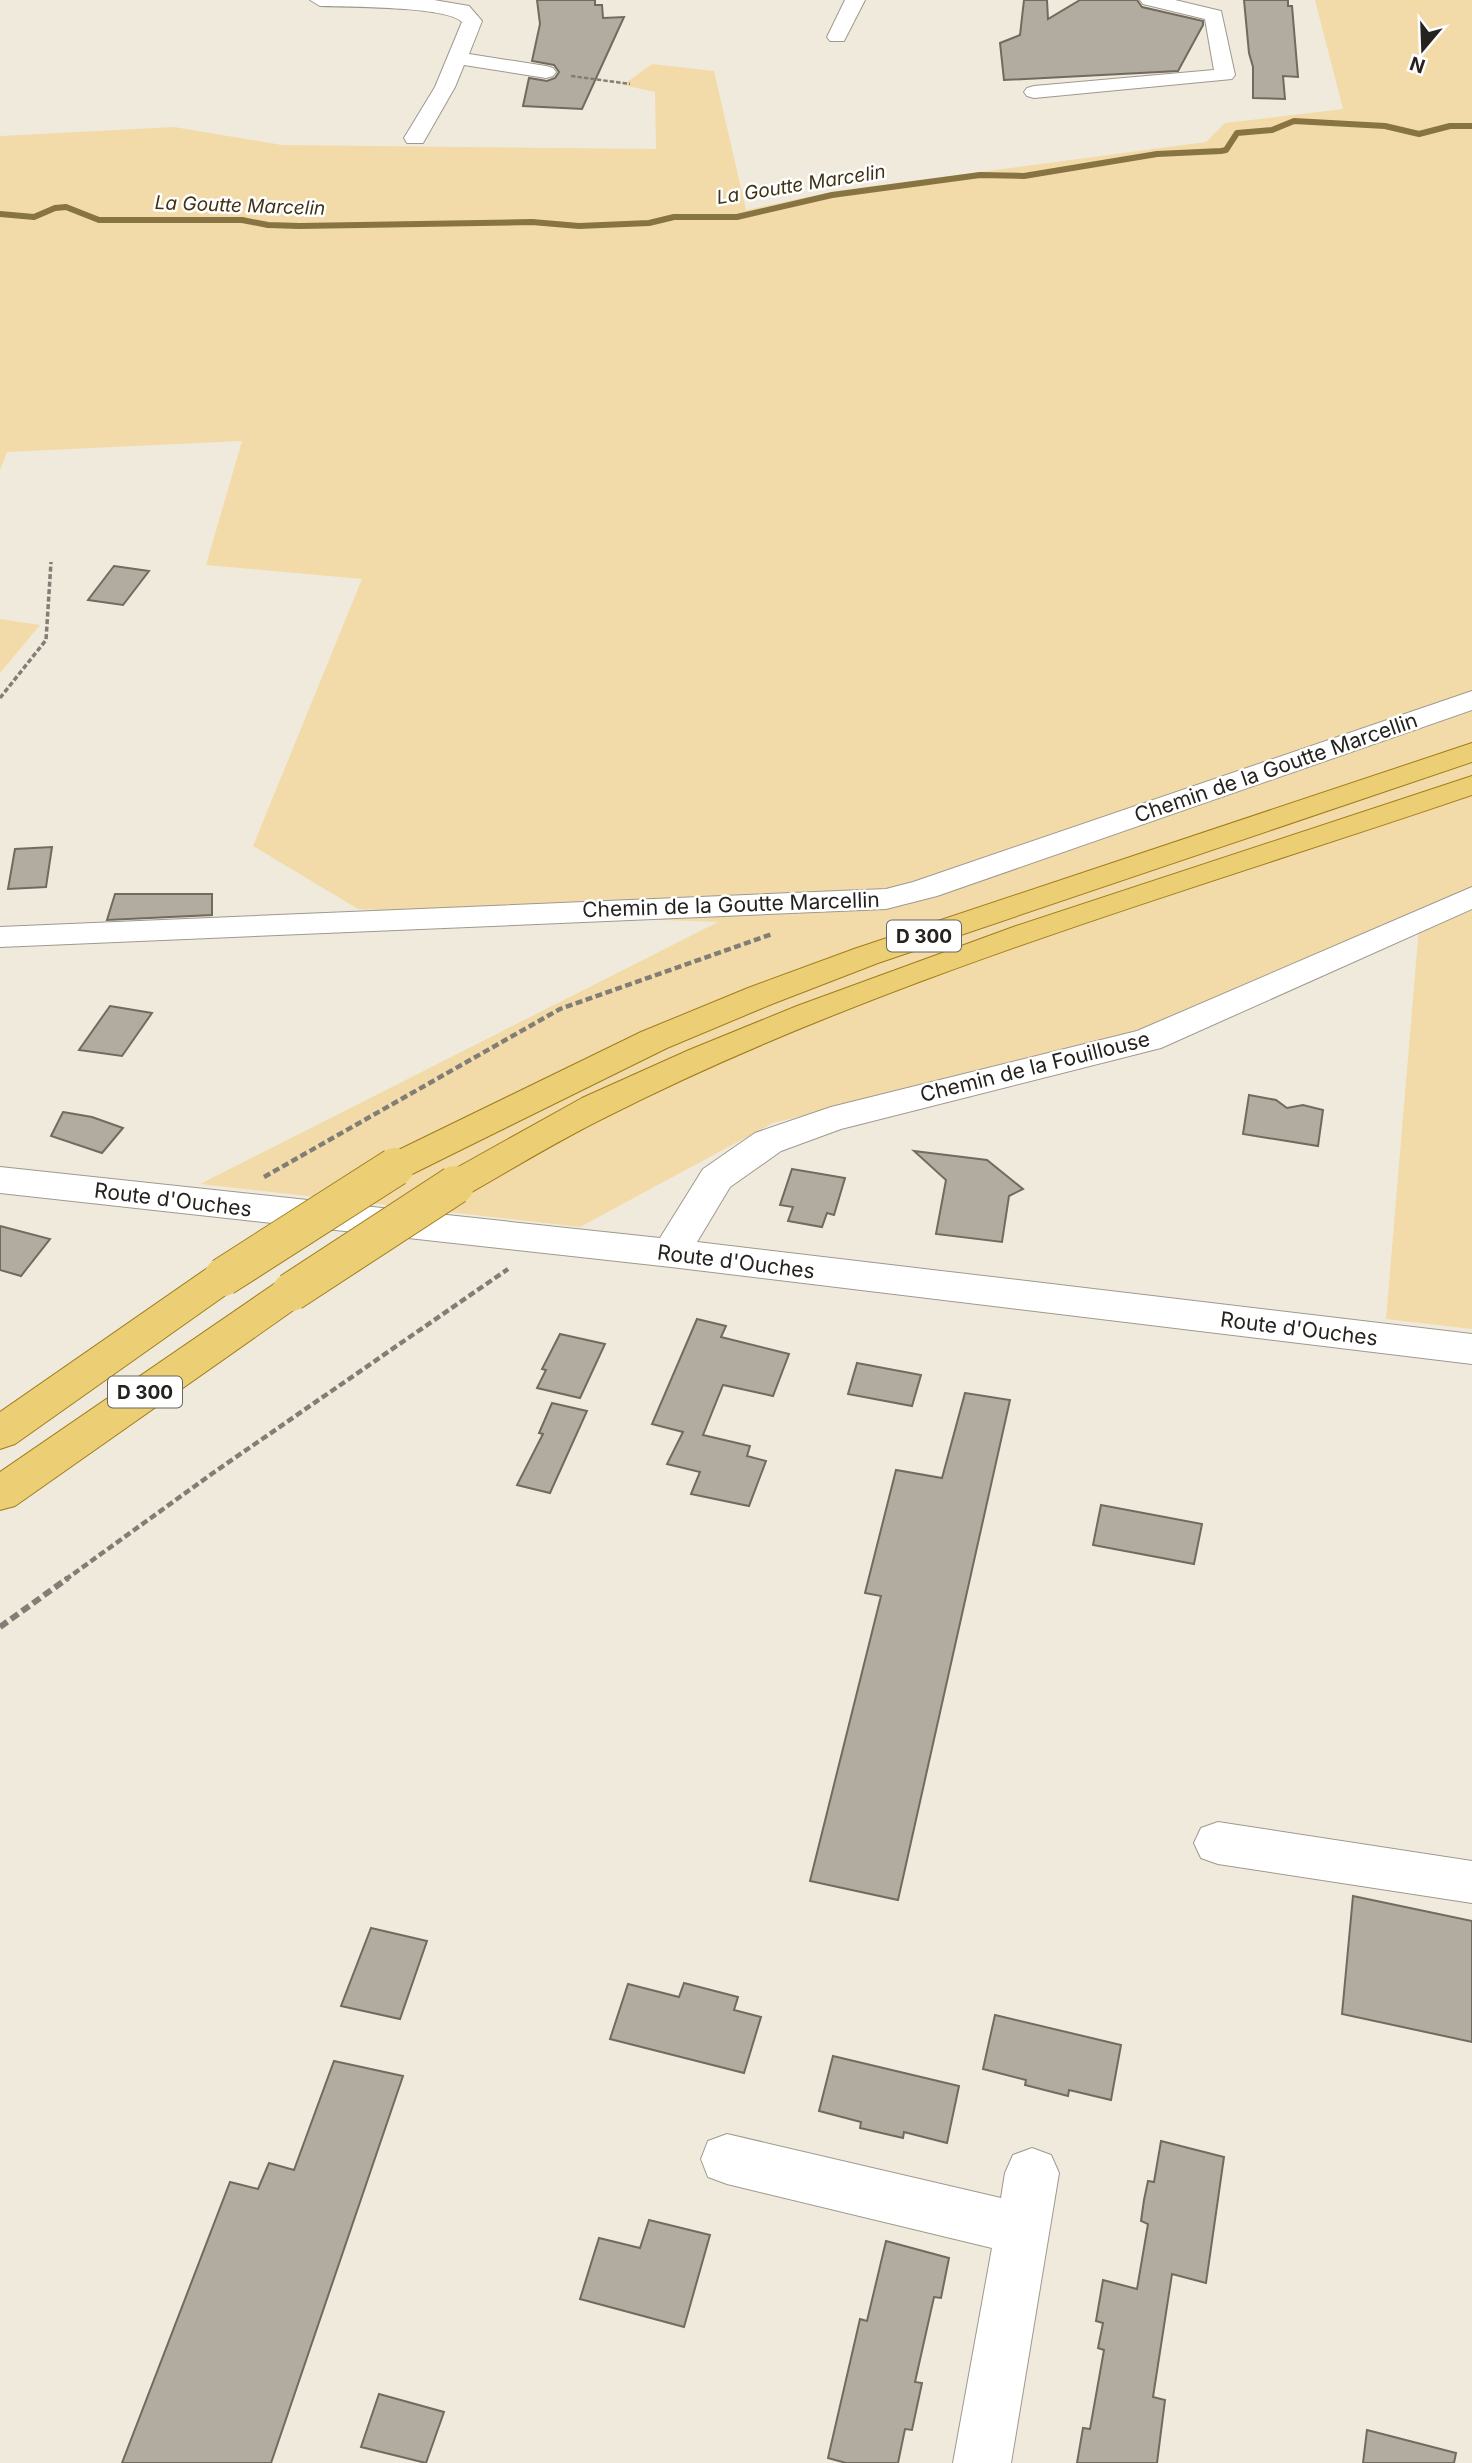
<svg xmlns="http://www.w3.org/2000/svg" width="1472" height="2463" font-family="Inter,sans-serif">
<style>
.green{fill:#f2dba8}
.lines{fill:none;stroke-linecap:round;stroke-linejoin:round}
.stream{stroke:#887343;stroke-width:6}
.building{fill:#b2aca0;stroke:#706a5f;stroke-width:2}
.minor-casing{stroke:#9f998d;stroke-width:2}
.major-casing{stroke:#9f7d1b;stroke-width:2}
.path-far3{stroke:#827e76;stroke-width:2.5;stroke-dasharray:4.5 2;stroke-linecap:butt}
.path-far2{stroke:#827e76;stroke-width:3.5;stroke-dasharray:5 2.5;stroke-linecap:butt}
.path-far1{stroke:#827e76;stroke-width:4.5;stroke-dasharray:7 3.5;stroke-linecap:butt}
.path{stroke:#827e76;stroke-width:6;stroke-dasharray:9 4.5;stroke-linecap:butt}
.minor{fill:#fff;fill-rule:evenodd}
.major{fill:#ecce75;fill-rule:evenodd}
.major-bridge-casing{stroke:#9f7d1b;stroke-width:40;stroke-linecap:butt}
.major-bridge{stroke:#ecce75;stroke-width:38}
.labels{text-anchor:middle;stroke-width:5;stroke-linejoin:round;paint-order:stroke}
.far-water-label{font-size:19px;font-style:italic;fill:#403315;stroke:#fff}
.shield{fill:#fff;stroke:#676562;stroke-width:2}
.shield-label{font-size:19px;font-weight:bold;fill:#26231f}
.street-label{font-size:21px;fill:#26231f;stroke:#fff}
</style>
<rect width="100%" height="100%" fill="#f0eadd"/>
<g class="green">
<path d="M1315 0H1472V1329L1386 1319 1420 915 1146 1032 773 1123 580 1227 200 1184 718 922 358 909 253 846 362 579 206 565 242 441 7 452 0 470V136L174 127 282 145 656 149 655 92 623 85 652 64 714 71 746 210 836 191 1206 142 1225 123 1343 109Z"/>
<path d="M0 619 40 625 0 673Z"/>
</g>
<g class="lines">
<path class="stream" d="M0 214 34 217 55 208 66 207 99 220H242L268 225 299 226 532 222 579 226 649 223 674 217H737L832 195 980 175 1024 176 1157 154 1221 151 1226 150 1237 133 1272 130 1294 121 1385 126 1419 134 1450 126H1472"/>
</g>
<g class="building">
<path d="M537 0H595V5H602L603 18 624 17 582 109 523 106 529 78 547 81 555 78 559 72 554 65 532 61 540 24Z"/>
<path d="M1024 0H1047L1048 19 1080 0H1137L1142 7 1203 21V25L1178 71 1004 80 1000 43 1020 35Z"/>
<path d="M1244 0H1288V6H1292L1298 77 1283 76 1285 99 1253 98V67L1249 53Z"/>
<path d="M114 566 149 571 123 605 88 600Z"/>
<path d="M52 847 46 887 8 889 15 849Z"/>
<path d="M115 894H212V915L107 920Z"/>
<path d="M110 1006 152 1013 122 1056 79 1050Z"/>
<path d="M1249 1095 1276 1100 1287 1108 1303 1105 1323 1110 1318 1146 1243 1134Z"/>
<path d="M63 1112 92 1117 123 1128 102 1153 51 1136Z"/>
<path d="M914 1151 987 1160 1023 1189 1009 1196 1002 1242 936 1234 946 1180Z"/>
<path d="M792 1169 845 1178 834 1215 827 1213 822 1227 788 1221 793 1207 780 1205Z"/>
<path d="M0 1226 50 1239 21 1276 0 1270Z"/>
<path d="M697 1319 726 1326 721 1337 789 1354 773 1396 723 1385 703 1435 750 1446 747 1456 766 1461 749 1506 691 1494 700 1472 667 1464 683 1432 652 1424Z"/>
<path d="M560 1334 605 1344 580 1398 537 1388 546 1370 542 1369Z"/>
<path d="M857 1363 921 1375 912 1406 848 1394Z"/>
<path d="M965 1393 1010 1400 898 1900 810 1881 881 1596 865 1593 896 1470 942 1478Z"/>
<path d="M552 1403 587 1411 550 1493 517 1485 543 1434 539 1433Z"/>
<path d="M1101 1505 1202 1524 1194 1564 1093 1545Z"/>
<path d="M1353 1896 1472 1921V2042L1342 2014Z"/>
<path d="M371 1928 427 1941 400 2019 341 2006Z"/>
<path d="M684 1983 738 1997 734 2010 761 2017 744 2073 610 2039 628 1984 679 1997Z"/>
<path d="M995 2015 1121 2045 1111 2100 1069 2090 1068 2096 1025 2085 1026 2080 983 2069Z"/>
<path d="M833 2056 959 2086 947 2143 904 2132 903 2138 860 2128 861 2122 819 2111Z"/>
<path d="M334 2061 403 2076 271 2463H122L230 2182 258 2189 269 2163 294 2170Z"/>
<path d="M1161 2141 1224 2157 1206 2283 1172 2274 1153 2397 1165 2400 1157 2463H1077L1083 2428 1090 2429 1104 2350 1098 2348 1103 2323 1096 2321 1103 2280 1137 2289 1148 2224 1141 2221 1144 2200 1148 2181 1154 2182Z"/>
<path d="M649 2220 710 2235 684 2327 580 2299 599 2238 640 2248Z"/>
<path d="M886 2241 949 2258 941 2298 934 2297 915 2382 922 2383 912 2430 905 2429 898 2463H846L828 2458 860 2319 867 2321Z"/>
<path d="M379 2394 444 2412 426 2463 361 2447Z"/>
<path d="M1367 2430 1456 2453 1454 2463H1363Z"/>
</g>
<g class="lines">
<g class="minor-casing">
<g id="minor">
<path d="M310 0H434L469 6 482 21 469 54 546 66 553 68 556 72 553 76 546 78 464 65 455 87 423 143H407L404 138 435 87 462 22C447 6 347 7 320 6Z"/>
<path d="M845 0H865L844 41H830L827 37Z"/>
<path d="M1140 0H1175L1221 11 1235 75 1232 79 1034 98 1027 96 1024 92 1027 88 1034 86 1214 70 1205 19 1143 4Z"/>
<path d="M1472 691V710L937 896 886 909 0 947V927L886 889 913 882Z"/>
<path d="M1472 887V909L1161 1048 841 1129 781 1151 730 1187 697 1242 1472 1334V1364L671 1267 0 1193V1167L660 1238 703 1169 755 1133 831 1107 1137 1031Z"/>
<path d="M1218 1822 1472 1861V1903L1218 1864 1201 1858 1194 1843 1201 1828Z"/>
<path d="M727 2134 1001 2198 1005 2173 1013 2155 1032 2148 1051 2155 1059 2173 1011 2463H953L992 2248 727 2184 708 2177 701 2159 708 2141Z"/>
</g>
</g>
<g class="major-casing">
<g id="major">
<path d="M1472 743V762L878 963 772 1004 667 1048 408 1176 395 1180 382 1176 376 1167 382 1158 641 1032 748 988 854 949Z"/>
<path d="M1472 776V795C1181 894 881 978 606 1117 559 1140 514 1168 468 1194L455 1198 442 1194 436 1185 442 1176 582 1098 689 1050 797 1006 1016 926Z"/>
<path d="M223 1263 237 1267 243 1277 237 1287 15 1444 0 1449V1412L209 1267Z"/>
<path d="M291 1278 305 1282 311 1292 305 1302 15 1506 0 1510V1472L277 1282Z"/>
</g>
</g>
<path class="path-far3" d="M571 76 630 84"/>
<path class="path-far2" d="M0 698 46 640 51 562"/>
<g class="path-far1">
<path d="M264 1177 560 1009 772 934"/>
<path d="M65 1580 213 1473 508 1269"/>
</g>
<path class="path" d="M0 1627 68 1578"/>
<use href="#minor" class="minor"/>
<use href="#major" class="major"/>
<g class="major-bridge-casing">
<g id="major-bridge">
<path d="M223 1277 395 1167"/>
<path d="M291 1292 455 1185"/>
</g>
</g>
<use href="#major-bridge" class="major-bridge"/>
</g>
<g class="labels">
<g class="far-water-label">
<text transform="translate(801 184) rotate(-9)" y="7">La Goutte Marcelin</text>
<text transform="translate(240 205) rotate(2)" y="7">La Goutte Marcelin</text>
</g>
<g class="shield">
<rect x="887" y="920.5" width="74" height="31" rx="5"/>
<rect x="108" y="1376.5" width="74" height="31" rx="5"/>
</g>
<g class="shield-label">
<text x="924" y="943">D 300</text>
<text x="145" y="1399">D 300</text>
</g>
<g class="street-label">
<text transform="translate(1276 768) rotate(-19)" y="7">Chemin de la Goutte Marcellin</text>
<text transform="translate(731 905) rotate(-2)" y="7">Chemin de la Goutte Marcellin</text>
<text transform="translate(1035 1067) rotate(-14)" y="7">Chemin de la Fouillouse</text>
<text transform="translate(173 1200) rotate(7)" y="7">Route d'Ouches</text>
<text transform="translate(736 1262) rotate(7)" y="7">Route d'Ouches</text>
<text transform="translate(1299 1329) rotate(7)" y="7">Route d'Ouches</text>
</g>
</g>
<g transform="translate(1423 49) rotate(199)" stroke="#ffffff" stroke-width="5" paint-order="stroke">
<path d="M0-5L12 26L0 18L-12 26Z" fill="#26231f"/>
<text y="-10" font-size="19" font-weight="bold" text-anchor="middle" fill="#26231f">N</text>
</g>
</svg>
